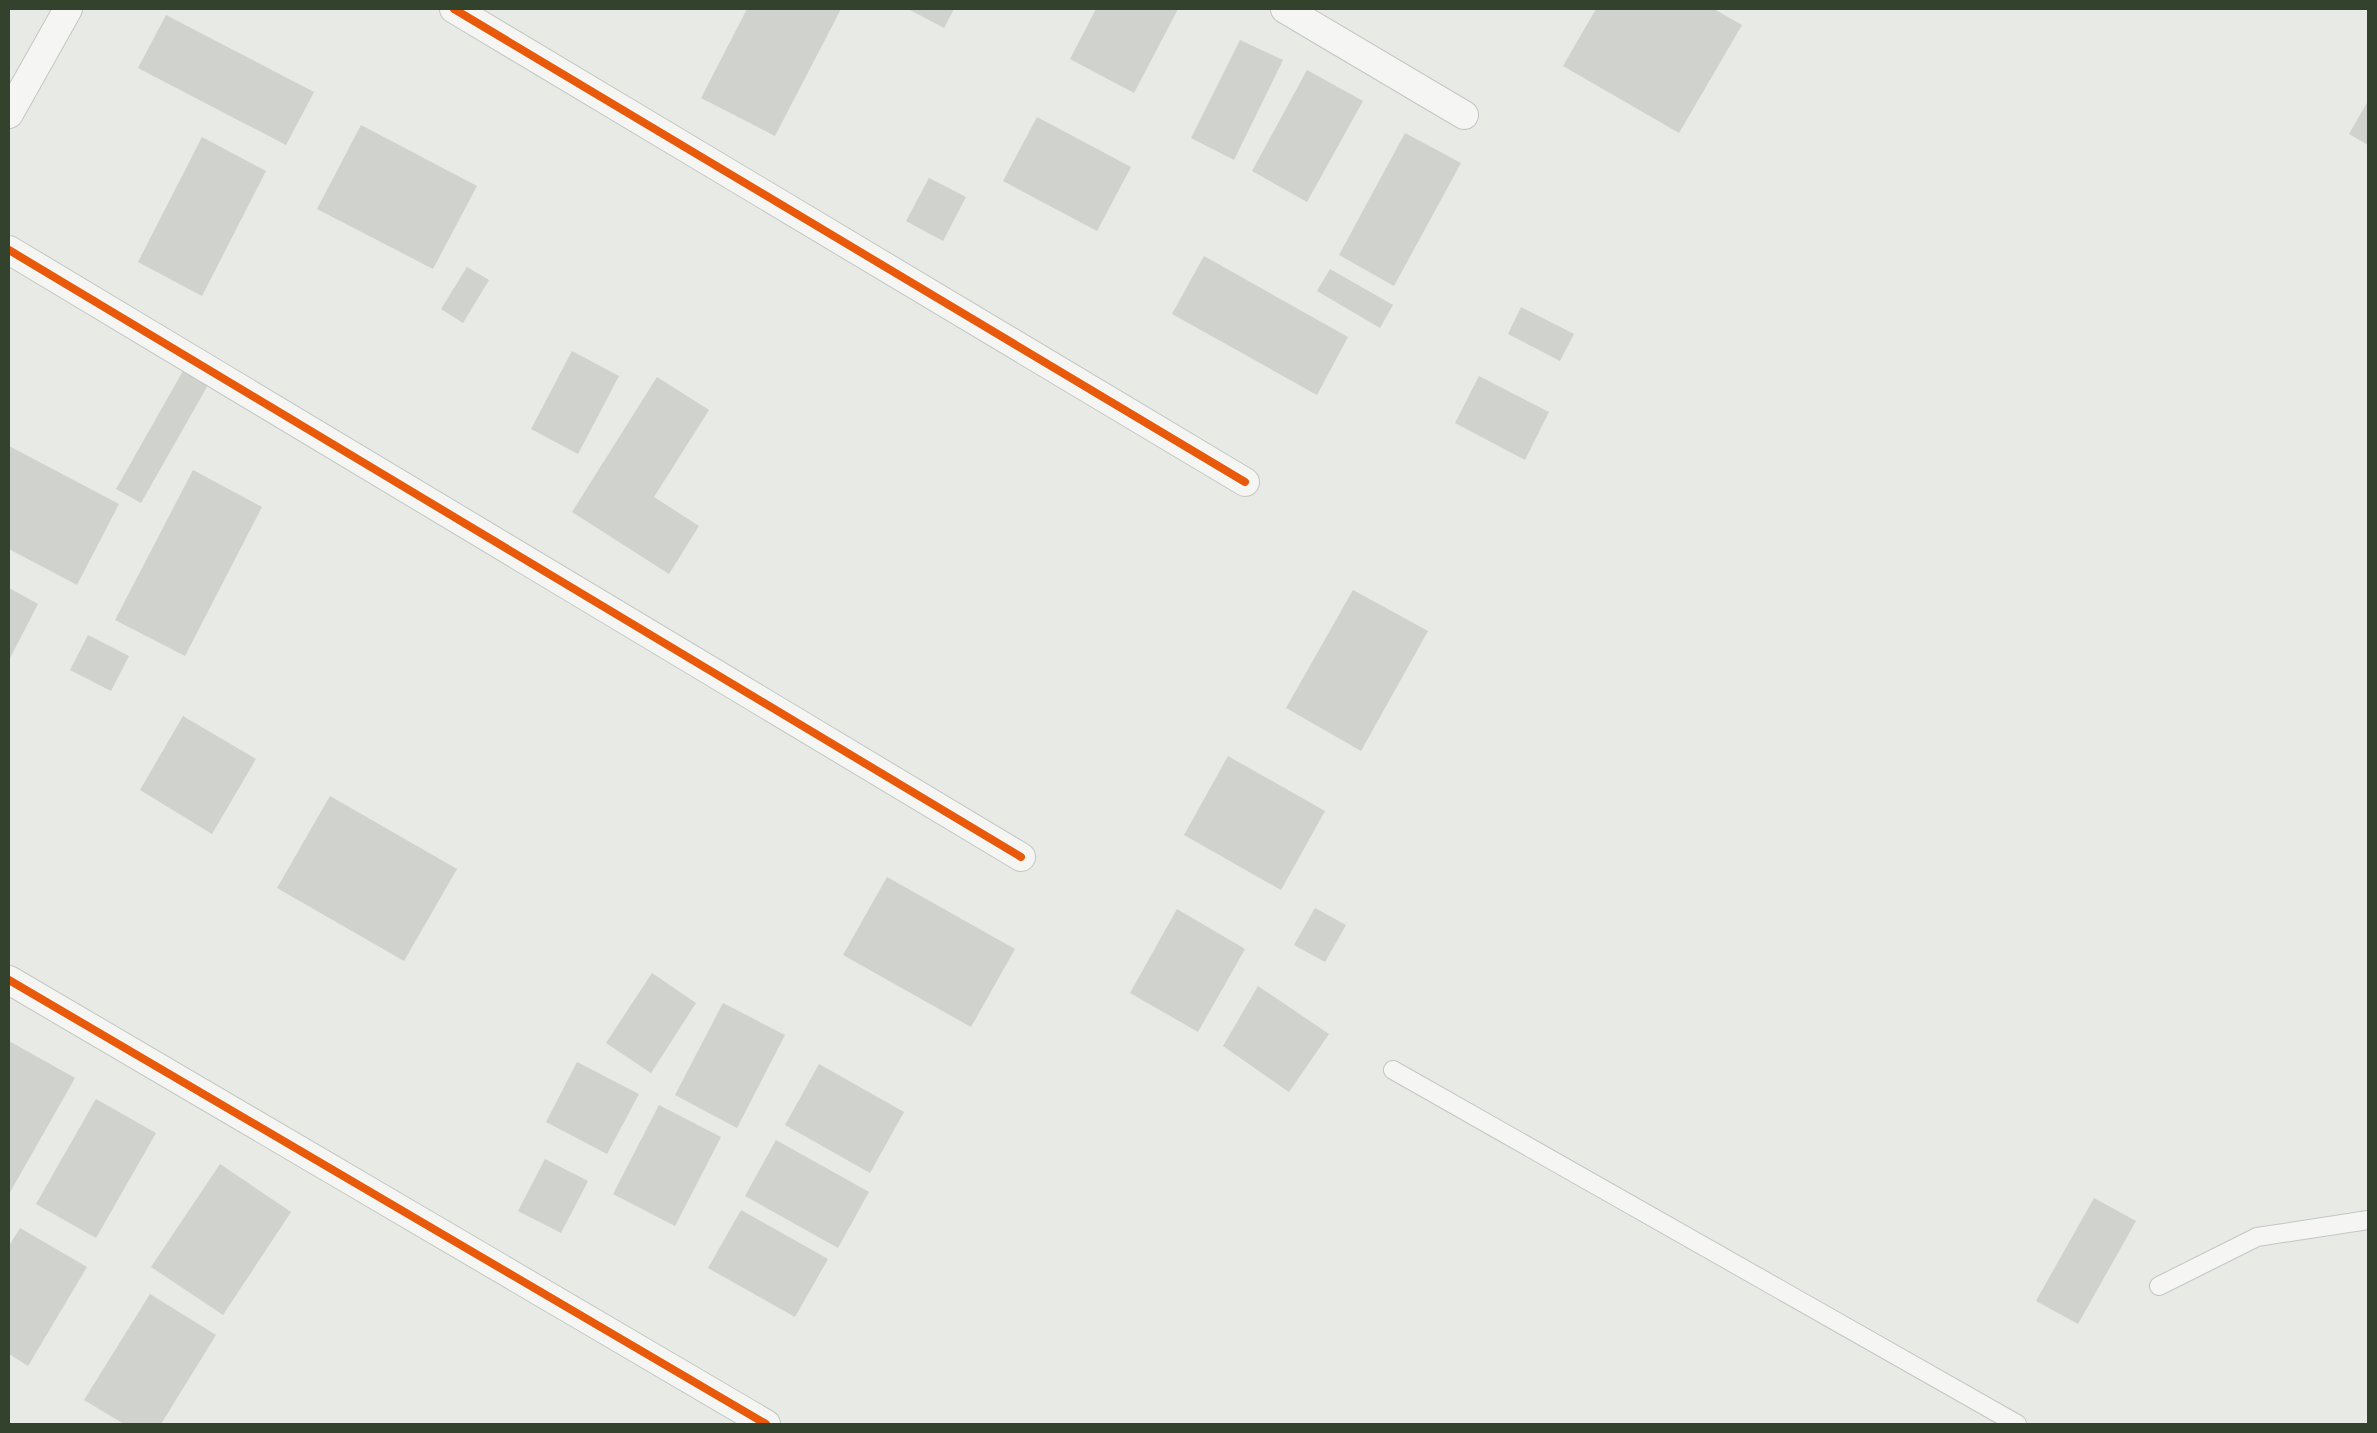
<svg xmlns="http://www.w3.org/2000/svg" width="2377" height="1433" font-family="'Work Sans',sans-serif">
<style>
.building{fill:#cfd2cd}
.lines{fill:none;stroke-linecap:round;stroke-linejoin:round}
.lane-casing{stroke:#c3c6c2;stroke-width:20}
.street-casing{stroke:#c3c6c2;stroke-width:30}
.lane{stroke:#f5f6f4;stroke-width:18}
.street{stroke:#f5f6f4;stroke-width:28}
.cycleway-casing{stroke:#f5f8f4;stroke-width:11}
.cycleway{stroke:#e8590c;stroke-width:8}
</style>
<rect width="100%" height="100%" fill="#e7eae5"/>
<g class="building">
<path d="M747 9H841L775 136 701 98Z"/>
<path d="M908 9H954L944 28Z"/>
<path d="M1096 9H1178L1134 93 1070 59Z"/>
<path d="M1596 9H1714L1742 25 1679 133 1563 66Z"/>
<path d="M166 15 314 92 286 145 138 68Z"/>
<path d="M1240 40 1283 60 1234 160 1191 138Z"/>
<path d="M1307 70 1363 101 1307 202 1252 171Z"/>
<path d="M2368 101V145L2349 134Z"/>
<path d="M1037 117 1131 167 1097 231 1003 181Z"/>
<path d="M361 125 477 186 433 269 317 209Z"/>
<path d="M1405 133 1461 163 1394 286 1339 255Z"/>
<path d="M202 137 266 171 202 296 138 262Z"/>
<path d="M929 178 966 197 943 241 906 221Z"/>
<path d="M1204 256 1348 337 1317 395 1172 314Z"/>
<path d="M467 267 489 280 463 323 441 309Z"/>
<path d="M1330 269 1393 305 1380 328 1317 291Z"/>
<path d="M1521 307 1574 334 1560 361 1508 334Z"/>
<path d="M572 351 619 376 578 454 531 429Z"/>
<path d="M183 371 208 385 141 503 116 489Z"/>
<path d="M1479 376 1549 412 1525 460 1455 423Z"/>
<path d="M657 377 709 410 654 497 699 526 669 574 572 512Z"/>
<path d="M9 446 119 504 77 585 9 549Z"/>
<path d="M193 470 262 507 185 656 115 620Z"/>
<path d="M9 588 38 604 9 660Z"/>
<path d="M1353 590 1428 631 1361 751 1286 708Z"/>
<path d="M88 635 129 656 111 691 70 670Z"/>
<path d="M183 716 256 759 212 834 140 790Z"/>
<path d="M1228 756 1325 811 1281 890 1184 835Z"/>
<path d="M330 796 457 869 404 961 277 888Z"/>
<path d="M887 877 1015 949 971 1027 843 955Z"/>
<path d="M1315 908 1346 925 1325 962 1294 945Z"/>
<path d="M1177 909 1245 949 1198 1032 1130 993Z"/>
<path d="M652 973 696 1003 651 1073 606 1043Z"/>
<path d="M1258 986 1329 1034 1289 1092 1223 1046Z"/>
<path d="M723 1003 785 1035 737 1128 675 1095Z"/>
<path d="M9 1041 75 1078 9 1194Z"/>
<path d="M577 1062 639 1094 607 1154 546 1122Z"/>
<path d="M819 1064 904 1112 870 1173 785 1125Z"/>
<path d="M96 1099 156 1133 96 1238 36 1204Z"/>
<path d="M659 1105 721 1137 675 1226 613 1194Z"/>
<path d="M776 1140 869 1192 838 1248 745 1196Z"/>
<path d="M545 1159 588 1181 561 1233 518 1211Z"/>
<path d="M220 1164 291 1212 223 1315 151 1267Z"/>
<path d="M2094 1198 2136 1221 2078 1324 2036 1301Z"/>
<path d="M741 1210 828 1259 795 1317 708 1268Z"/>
<path d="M20 1228 87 1267 28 1366 9 1354V1246Z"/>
<path d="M150 1294 216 1335 161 1424H124L84 1400Z"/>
</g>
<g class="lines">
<g class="lane-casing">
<g id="lane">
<path d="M1393 1070 2017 1424"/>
<path d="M2159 1286 2257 1237 2368 1220"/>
</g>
</g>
<g class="street-casing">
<g id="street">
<path d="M454 9 1245 482"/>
<path d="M1285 9 1464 115"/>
<path d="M9 114 68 9"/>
<path d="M9 250 1021 857"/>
<path d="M9 980 766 1424"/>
</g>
</g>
<use href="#lane" class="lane"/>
<use href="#street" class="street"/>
<g class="cycleway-casing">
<g id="cycleway">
<path d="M454 9 1245 482"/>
<path d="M9 250 1021 857"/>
<path d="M9 980 766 1424"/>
</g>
</g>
<use href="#cycleway" class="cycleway"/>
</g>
<rect width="2377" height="1433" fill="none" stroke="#33422d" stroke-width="20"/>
</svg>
